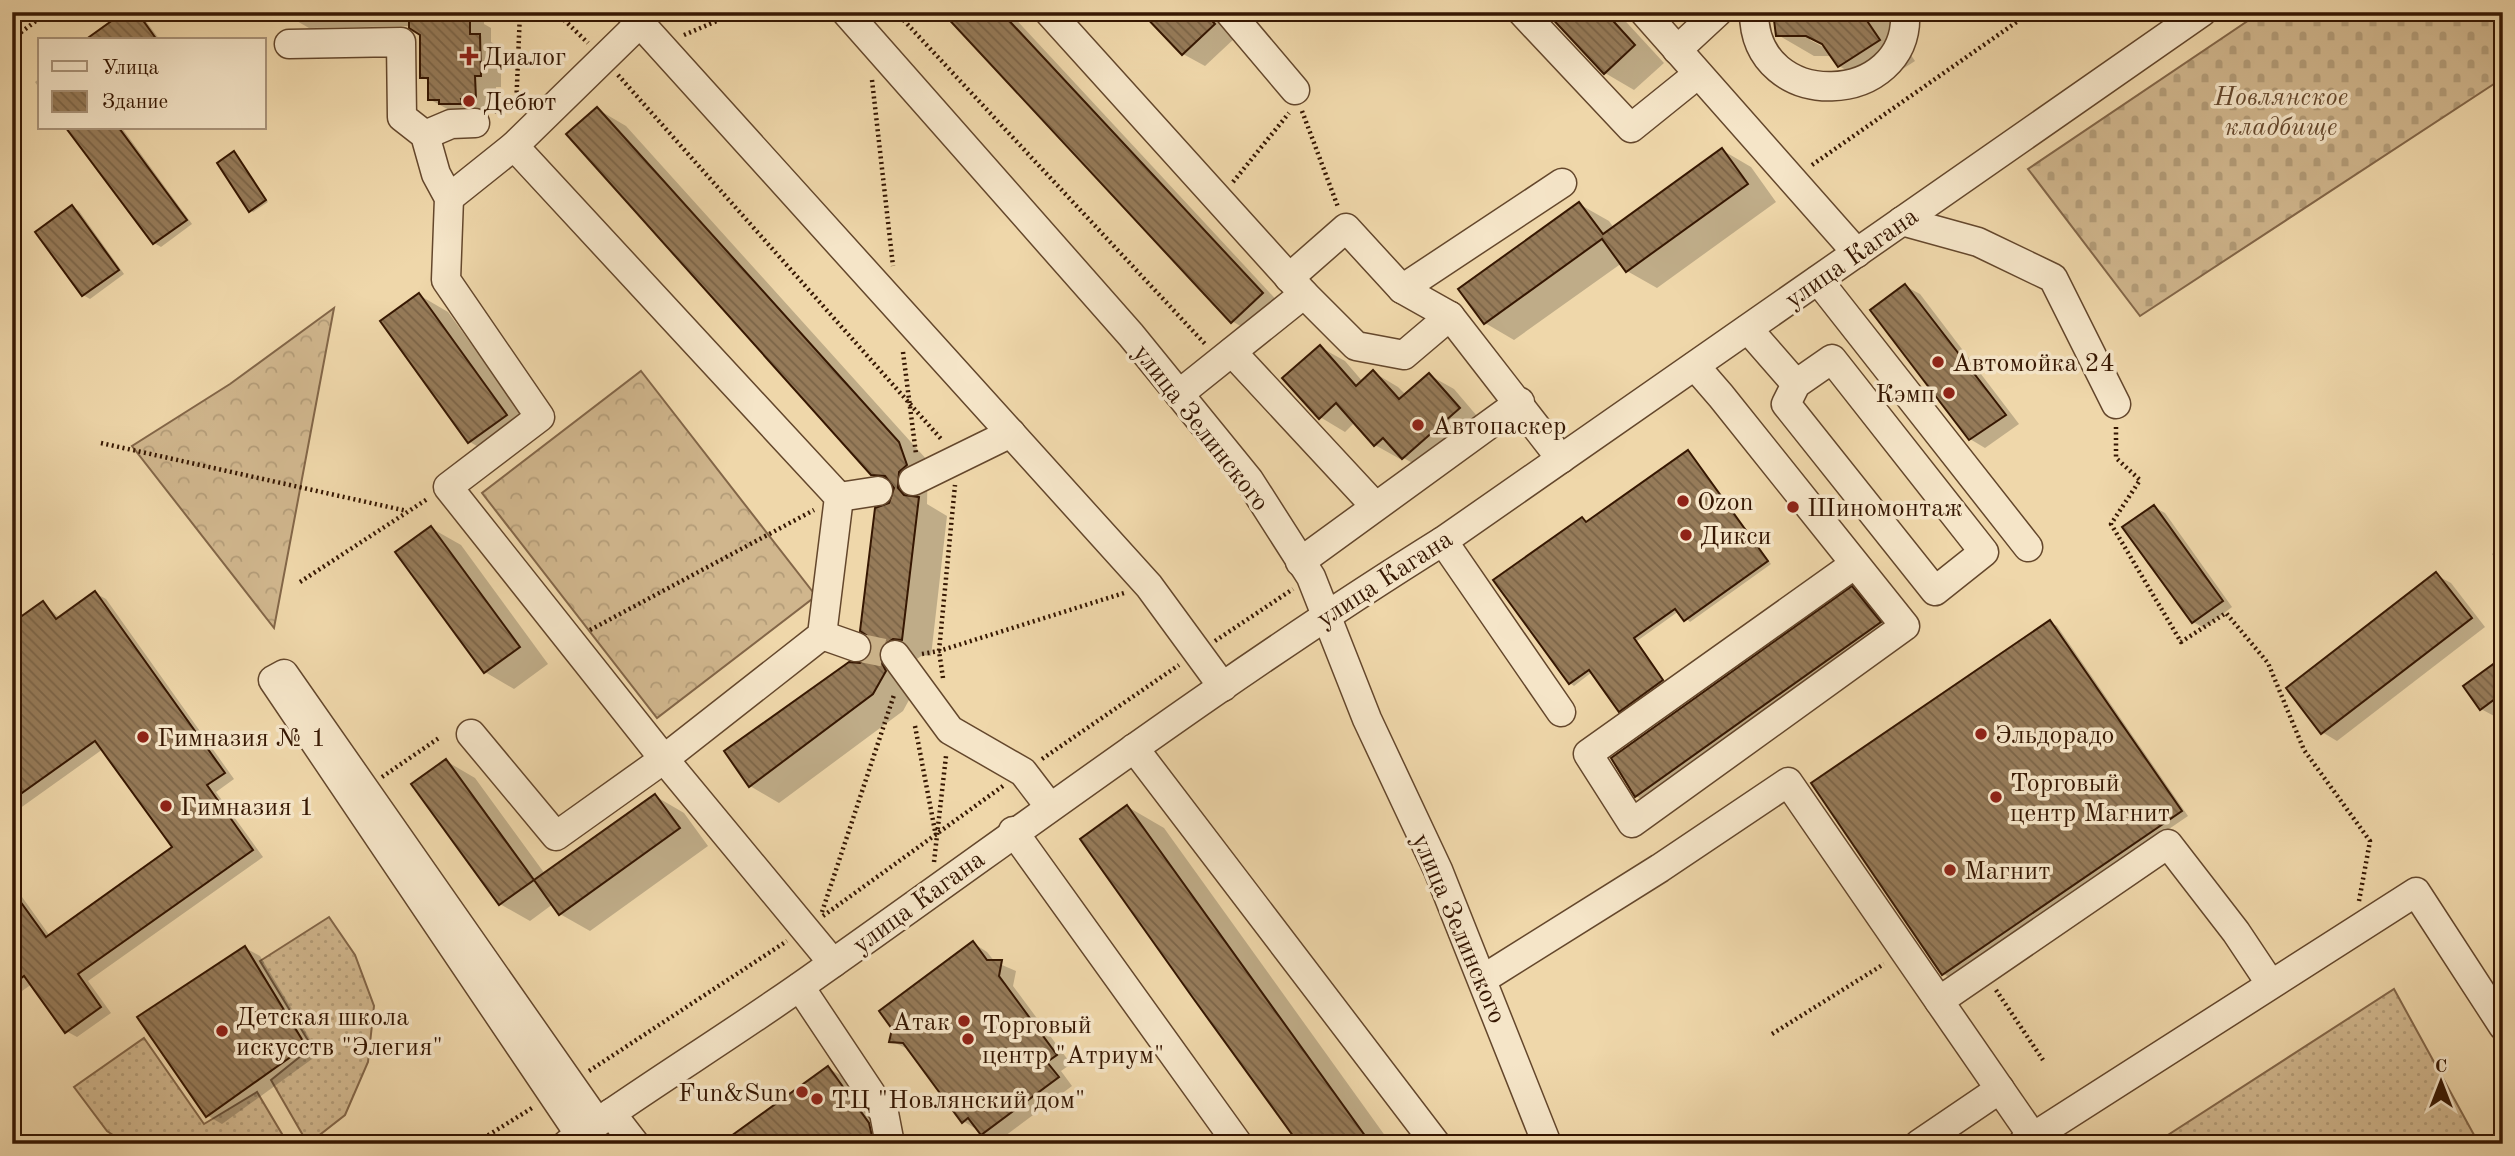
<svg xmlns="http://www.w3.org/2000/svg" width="2515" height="1156" font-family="'Old Standard TT',serif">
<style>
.grass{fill:url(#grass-dots);stroke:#836648;stroke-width:2}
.forest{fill:url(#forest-crowns);stroke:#836648;stroke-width:2}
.cemetery{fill:url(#cemetery-stones);stroke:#836648;stroke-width:2}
.shadow{fill:#0003;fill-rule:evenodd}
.building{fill:url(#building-back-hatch);stroke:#361702;stroke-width:2}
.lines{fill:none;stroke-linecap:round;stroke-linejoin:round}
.minor-tunnel{stroke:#cab188;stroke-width:28;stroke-dasharray:28 14;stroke-linecap:butt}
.minor-casing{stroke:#64472c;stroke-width:31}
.path{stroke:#361702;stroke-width:4.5;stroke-dasharray:2 3.5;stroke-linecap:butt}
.minor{stroke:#f5e5c8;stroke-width:28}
.poi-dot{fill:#8f2418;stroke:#f5e5c8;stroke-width:2.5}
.labels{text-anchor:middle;stroke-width:7;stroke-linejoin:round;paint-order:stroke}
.poi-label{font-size:26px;fill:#361702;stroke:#f5e5c8;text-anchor:start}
.park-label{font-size:26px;font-style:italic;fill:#64472c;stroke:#f5e5c8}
.street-label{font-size:26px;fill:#361702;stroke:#f5e5c8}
</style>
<defs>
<pattern id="grass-dots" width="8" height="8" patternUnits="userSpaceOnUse" patternTransform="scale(1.75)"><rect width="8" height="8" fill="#d0b68d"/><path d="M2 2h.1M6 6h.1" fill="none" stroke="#b39c78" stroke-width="1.8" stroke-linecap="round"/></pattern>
<pattern id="forest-crowns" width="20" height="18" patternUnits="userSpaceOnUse" patternTransform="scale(1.75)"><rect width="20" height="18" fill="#d0b68d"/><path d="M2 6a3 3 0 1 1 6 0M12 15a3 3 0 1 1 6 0" fill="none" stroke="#b39c78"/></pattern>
<pattern id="cemetery-stones" width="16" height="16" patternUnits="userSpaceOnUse" patternTransform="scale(1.75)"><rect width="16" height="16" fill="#d0b68d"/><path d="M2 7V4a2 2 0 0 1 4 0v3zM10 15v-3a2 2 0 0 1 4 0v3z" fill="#b39c78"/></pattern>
<pattern id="building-back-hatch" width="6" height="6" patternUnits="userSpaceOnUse" patternTransform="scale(1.75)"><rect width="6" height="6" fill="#967b59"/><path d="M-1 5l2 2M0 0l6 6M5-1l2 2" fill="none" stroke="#7b6447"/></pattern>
</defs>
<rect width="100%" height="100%" fill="#efd7aa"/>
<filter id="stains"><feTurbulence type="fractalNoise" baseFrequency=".00286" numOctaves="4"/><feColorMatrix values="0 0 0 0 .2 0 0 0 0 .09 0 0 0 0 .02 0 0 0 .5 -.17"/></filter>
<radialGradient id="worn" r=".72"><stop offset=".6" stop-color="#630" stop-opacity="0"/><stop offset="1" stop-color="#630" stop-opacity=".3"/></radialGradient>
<g class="grass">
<path d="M329 917 355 955 374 1006 368 1062 345 1115 308 1144 271 1080 312 1047 260 961Z"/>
<path d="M2394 989 2479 1144H2154Z"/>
<path d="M144 1038 204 1124 257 1092 288 1144H126L107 1131 74 1087Z"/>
</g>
<g class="forest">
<path d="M334 308 274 628 132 446 230 384Z"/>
<path d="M641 371 816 596 657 718 482 493Z"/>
</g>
<path class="cemetery" d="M2261 12H2503V78L2140 316 2028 169Z"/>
<g class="shadow">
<path d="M127 12H139L160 40H108L101 31Z"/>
<path d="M288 12H484V24L491 28V42L501 48V87H496V110H482V115L451 111 429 99V81L422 77V34L411 26 309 28 288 16Z"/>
<path d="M955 12H1009L1282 306 1252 333 1232 321Z"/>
<path d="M1144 12H1212L1236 37 1205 66 1183 54Z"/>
<path d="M1549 12H1617L1664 63 1634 90 1605 73Z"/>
<path d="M1776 12H1900V39L1915 61 1875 87 1839 66 1832 56H1814L1778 35ZM1810 37 1831 47 1829 50 1810 40Z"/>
<path d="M40 78V89L35 82Z"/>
<path d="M597 109 626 126 928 461 927 504 947 516 931 656 923 655 909 664 915 689 903 711 779 803 750 786 859 665 869 660 874 643 862 630 889 506 895 498 894 487 872 474Z"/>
<path d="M69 128H122L192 224 161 247 154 243Z"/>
<path d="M1722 150 1751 167 1776 202 1657 288 1627 271 1622 263 1514 340 1485 323 1579 204 1609 221 1614 228Z"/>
<path d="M234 153 268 202 253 212 250 210Z"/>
<path d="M72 207 79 211 124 274 90 299 83 295Z"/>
<path d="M1905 286 1920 294 2019 424 1985 448 1970 439 1873 310Z"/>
<path d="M419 295 448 312 535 432 499 459 470 442Z"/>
<path d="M1320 347 1345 361 1363 382 1373 372 1398 387 1406 395 1429 375 1454 389 1483 423 1428 472 1402 457 1400 459 1375 445 1355 422 1345 432 1320 417Z"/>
<path d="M1689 452 1771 564 1690 622 1679 611 1637 641 1666 683 1624 713 1592 672 1574 686 1570 683 1582 519 1588 523Z"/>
<path d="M2154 507 2165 513 2232 607 2204 628 2193 622Z"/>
<path d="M431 528 461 545 548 664 514 689 485 672Z"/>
<path d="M2503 546V569L2492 554Z"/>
<path d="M2436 575 2451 583 2485 627 2337 741 2322 732Z"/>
<path d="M1852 589 1874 601 1901 635 1658 808 1636 796Z"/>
<path d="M95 593 106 599 234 779 216 792 263 857 88 981 111 1013 77 1037 66 1031 32 984 12 998V883L50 936 174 848 103 749 12 814V625L43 603 60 618Z"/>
<path d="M2050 622 2057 626 2188 816 1950 978 1944 974Z"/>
<path d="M2503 659V712L2496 717 2481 709Z"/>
<path d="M446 761 475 778 545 874 655 796 684 813 708 846 590 931 560 914 553 904 530 921 500 904Z"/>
<path d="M1128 807 1164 828 1391 1144H1301Z"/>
<path d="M973 943 987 952 995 962 1016 971 1013 986 1071 1064 1061 1071 1072 1086 997 1142 963 1121 910 1050 891 1041Z"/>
<path d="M245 948 260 956 319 1054 222 1124 208 1116Z"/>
<path d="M828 1068 859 1086 899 1144H723Z"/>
</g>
<g class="building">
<path d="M124 12H137L157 40H85Z"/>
<path d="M409 12 470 14V34H480L481 76H475L476 99H461L462 104H439V100H428V78H420V35L409 28Z"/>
<path d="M942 12H1001L1263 293 1231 323Z"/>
<path d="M1141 12H1204L1215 24 1182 55Z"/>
<path d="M1546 12H1605L1635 45 1604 74Z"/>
<path d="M1773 12H1861L1880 40 1838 67 1822 44 1806 36H1776Z"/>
<path d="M597 107 899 442 907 465 899 472 898 488 904 495 919 497 902 640 893 639 880 648 879 657 886 671 873 694 749 787 724 751 849 662 860 663 871 653 869 637 860 631 875 508 889 503 894 488 885 476 871 475 566 134Z"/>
<path d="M66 128H119L187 220 153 244Z"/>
<path d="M1722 148 1748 184 1626 272 1602 239 1484 324 1458 289 1579 202 1603 234Z"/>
<path d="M234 151 266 200 249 212 217 163Z"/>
<path d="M72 205 119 270 82 296 35 232Z"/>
<path d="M1905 284 2006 415 1969 440 1870 310Z"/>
<path d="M419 293 507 415 468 443 380 321Z"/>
<path d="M1320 345 1356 386 1373 370 1399 399 1429 373 1460 408 1402 459 1383 438 1374 446 1336 403 1319 419 1282 378Z"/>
<path d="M1688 450 1768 561 1684 621 1675 609 1634 638 1663 680 1619 712 1589 670 1569 684 1493 580 1582 517 1586 522Z"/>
<path d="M2154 505 2223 601 2192 623 2122 527Z"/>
<path d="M431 526 520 647 484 673 395 552Z"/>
<path d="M2436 572 2472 618 2321 734 2286 688Z"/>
<path d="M1852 586 1881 622 1635 797 1611 758Z"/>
<path d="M95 591 225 773 207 785 253 850 78 974 101 1007 65 1033 24 976 12 985V890L46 937 172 847 95 741 12 800V623L43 601 56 619Z"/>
<path d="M2050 620 2182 811 1942 975 1811 783Z"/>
<path d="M2503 657V693L2480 710 2463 686Z"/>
<path d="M446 759 534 880 499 905 411 784Z"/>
<path d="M655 794 680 828 559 915 534 880Z"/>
<path d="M1127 805 1371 1144H1299L1193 998 1080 839Z"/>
<path d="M973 941 987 960H1002L999 976 1057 1055 1047 1062 1059 1077 981 1135 968 1118 962 1123 903 1043 889 1042 892 1029 879 1011Z"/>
<path d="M245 946 306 1046 206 1117 137 1017Z"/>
<path d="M828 1066 869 1123 872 1136 861 1144H720Z"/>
</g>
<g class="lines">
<path class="minor-tunnel" d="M856 647 895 655"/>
<g class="minor-casing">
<g id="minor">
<path d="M630 12 1149 586 1223 687"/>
<path d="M846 12 1131 335 1249 480 1311 577 1367 719 1438 870 1547 1144"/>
<path d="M1049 12 1304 294 1179 394"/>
<path d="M1229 12 1295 90"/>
<path d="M1522 12 1631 128 1698 74"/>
<path d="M1644 12 1857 253"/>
<path d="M1754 12C1754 115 1911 107 1905 12"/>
<path d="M289 44 401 42 402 117 425 135 436 174 449 198 446 280 540 417 448 487 664 759 556 836 471 734"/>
<path d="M1677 50 1718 12"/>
<path d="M425 135 451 124 475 123"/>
<path d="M514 146 640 23"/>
<path d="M449 198 514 146 839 497 822 635 664 759 833 963"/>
<path d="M1902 221 1978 242 2053 278 2116 404"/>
<path d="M1289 278 1346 228 1402 289 1450 316 1561 459"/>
<path d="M1818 280 2028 547"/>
<path d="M1402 289 1562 183"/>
<path d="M1304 294 1356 346 1404 355 1450 316"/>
<path d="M1748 329 1796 384 1832 359 1984 552 1935 591 1786 404 1796 384"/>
<path d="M1232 352 1375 506"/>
<path d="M1695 366 1721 396 1905 626 1632 823 1588 754 1855 564"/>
<path d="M913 481 1011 433"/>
<path d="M839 497 878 491"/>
<path d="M1443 541 1561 712"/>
<path d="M1300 562 1520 402"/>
<path d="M822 635 856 647"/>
<path d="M895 655 950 730 1023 772 1049 806"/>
<path d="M1134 748 1436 1144"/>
<path d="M1013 831 1238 1144"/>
<path d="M1483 979 1660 868 1788 782 1939 1001 2168 844 2236 932 2270 983"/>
<path d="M800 987 884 1113 890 1144"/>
<path d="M1939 1001 2033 1137"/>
<path d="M611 1113 635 1144"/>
<path d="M580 1135 273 680 284 674 597 1122"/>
<path d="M567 1144C649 1085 737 1032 819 973 1026 827 1228 675 1443 541L2202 12"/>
<path d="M1919 1144 2000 1089"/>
<path d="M2022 1144 2416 892 2503 1026"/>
</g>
</g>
<g class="path">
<path d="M556 12 588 43"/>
<path d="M896 12 1206 345"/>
<path d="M684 35 738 12"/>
<path d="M12 39 48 12"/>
<path d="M618 75 942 440"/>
<path d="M872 80 893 266"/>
<path d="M516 109 520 12"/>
<path d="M1302 111 1338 207"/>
<path d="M494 112 516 98"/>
<path d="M1812 165 2031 12"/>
<path d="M1233 182 1289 113"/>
<path d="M903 352 916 454"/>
<path d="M2116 427V458L2140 480 2111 524 2181 642 2226 613 2268 663 2304 750 2370 841 2359 901"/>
<path d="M101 443 407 511"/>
<path d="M300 582 429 498"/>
<path d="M590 630 814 510"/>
<path d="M1215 641 1293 589"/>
<path d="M922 654 939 651 1124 593"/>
<path d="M943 678 939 651 955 485"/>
<path d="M915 726 935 831"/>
<path d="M1042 759 1179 665"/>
<path d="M382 777 439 738"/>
<path d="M934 862 946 756"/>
<path d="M822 912 894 695"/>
<path d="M823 916 1003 786"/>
<path d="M1996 990 2043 1060"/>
<path d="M1772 1034 1884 964"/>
<path d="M589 1071 787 941"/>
<path d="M474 1144 532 1108"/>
</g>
<use href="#minor" class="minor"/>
</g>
<g class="poi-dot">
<path d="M465.5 45.5h7v7h7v7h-7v7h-7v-7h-7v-7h7z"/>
<circle cx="469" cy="101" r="7"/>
<circle cx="1938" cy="362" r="7"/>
<circle cx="1949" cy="393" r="7"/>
<circle cx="1418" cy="425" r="7"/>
<circle cx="1683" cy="501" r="7"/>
<circle cx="1793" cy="507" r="7"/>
<circle cx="1686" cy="535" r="7"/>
<circle cx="1981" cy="734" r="7"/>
<circle cx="143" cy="737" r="7"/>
<circle cx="1996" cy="797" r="7"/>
<circle cx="166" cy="806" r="7"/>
<circle cx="1950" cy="870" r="7"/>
<circle cx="964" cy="1021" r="7"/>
<circle cx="222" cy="1031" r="7"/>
<circle cx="968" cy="1039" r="7"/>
<circle cx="802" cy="1092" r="7"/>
<circle cx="817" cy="1099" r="7"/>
</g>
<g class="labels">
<g class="poi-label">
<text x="483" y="65">Диалог</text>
<text x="483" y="110">Дебют</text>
<text x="1952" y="371">Автомойка 24</text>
<text x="1935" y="402" text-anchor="end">Кэмп</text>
<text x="1432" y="434">Автопаскер</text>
<text x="1697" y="510">Ozon</text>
<text x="1807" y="516">Шиномонтаж</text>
<text x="1700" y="544">Дикси</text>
<text x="1995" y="743">Эльдорадо</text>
<text x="157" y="746">Гимназия № 1</text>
<text x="2010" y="791">Торговый<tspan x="2010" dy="30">центр Магнит</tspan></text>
<text x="180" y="815">Гимназия 1</text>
<text x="1964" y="879">Магнит</text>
<text x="236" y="1025">Детская школа<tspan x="236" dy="30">искусств "Элегия"</tspan></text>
<text x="950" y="1030" text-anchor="end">Атак</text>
<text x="982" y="1033">Торговый<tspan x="982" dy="30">центр "Атриум"</tspan></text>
<text x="788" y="1101" text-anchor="end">Fun&amp;Sun</text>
<text x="831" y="1108">ТЦ "Новлянский дом"</text>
</g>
<g class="park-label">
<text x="2281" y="105">Новлянское<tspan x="2281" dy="30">кладбище</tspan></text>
</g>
<g class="street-label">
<text transform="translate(1851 257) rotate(-35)" y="9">улица Кагана</text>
<text transform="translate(1202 427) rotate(52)" y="9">улица Зелинского</text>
<text transform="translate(1384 578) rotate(-33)" y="9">улица Кагана</text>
<text transform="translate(918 901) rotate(-36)" y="9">улица Кагана</text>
<text transform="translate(1460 928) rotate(67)" y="9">улица Зелинского</text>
</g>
</g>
<rect width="2515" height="1156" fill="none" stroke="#efd7aa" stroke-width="42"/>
<rect x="14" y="14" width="2487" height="1128" fill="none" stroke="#361702" stroke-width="3.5"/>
<rect x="21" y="21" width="2473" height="1114" fill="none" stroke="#361702" stroke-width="2"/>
<rect x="38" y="38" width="228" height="91" fill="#f5e5c8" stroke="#a99379" stroke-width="2"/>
<rect x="52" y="61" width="35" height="10" fill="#f5e5c8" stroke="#a99379" stroke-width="2"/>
<text x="102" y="74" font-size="21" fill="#361702">Улица</text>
<rect x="52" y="91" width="35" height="21" fill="url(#building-back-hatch)" stroke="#a99379" stroke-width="2"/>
<text x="102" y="108" font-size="21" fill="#361702">Здание</text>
<g transform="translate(2441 1082)" stroke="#f5e5c8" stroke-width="5" paint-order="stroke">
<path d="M0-5L12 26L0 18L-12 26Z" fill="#361702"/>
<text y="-10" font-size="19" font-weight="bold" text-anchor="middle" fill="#361702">С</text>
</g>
<rect width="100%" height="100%" filter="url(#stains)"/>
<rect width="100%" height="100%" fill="url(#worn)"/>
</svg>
